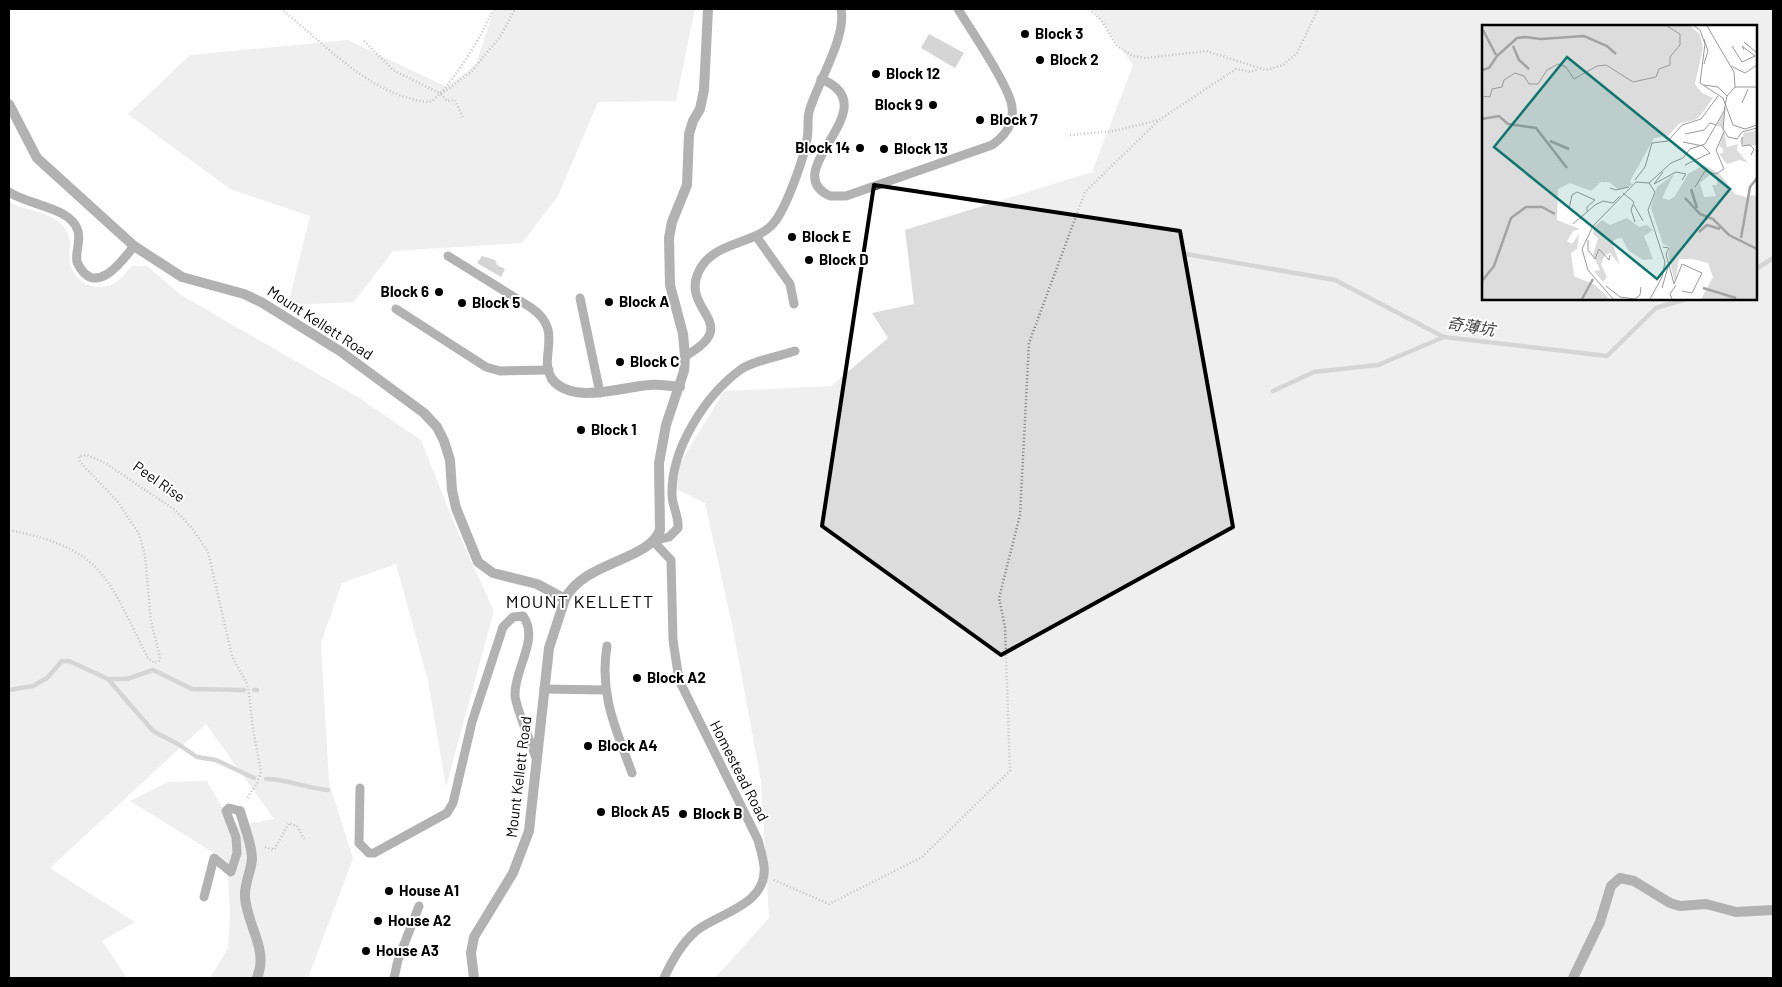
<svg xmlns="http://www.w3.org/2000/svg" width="1782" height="987" font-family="Barlow,'Noto Sans TC',sans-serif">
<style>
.green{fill:#dcdcdc;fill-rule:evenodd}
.water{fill:#a3a3a3}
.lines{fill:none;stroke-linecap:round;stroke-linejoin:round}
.stream{stroke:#a3a3a3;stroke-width:4.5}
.path{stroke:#777;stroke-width:2.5;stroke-dasharray:1 2.5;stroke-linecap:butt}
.service{stroke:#555;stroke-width:9}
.pedestrian{stroke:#555;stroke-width:10}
.minor{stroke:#555;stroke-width:10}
.tertiary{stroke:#555;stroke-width:10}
.marked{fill:none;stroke:#000;stroke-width:4;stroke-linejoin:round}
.poi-dot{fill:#000;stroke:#fff;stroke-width:2}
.labels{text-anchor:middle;stroke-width:4;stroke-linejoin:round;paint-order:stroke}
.poi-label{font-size:15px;font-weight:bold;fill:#000;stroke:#fff;text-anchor:start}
.street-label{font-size:15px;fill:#000;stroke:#fff}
.water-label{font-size:16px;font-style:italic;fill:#444;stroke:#fff}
.quarter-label{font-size:18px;letter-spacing:1px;fill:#000;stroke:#fff}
.inset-river{fill:none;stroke:#a3a3a3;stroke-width:2.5}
.inset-road{fill:none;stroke:#999;stroke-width:1}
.view{fill:#0f766e;fill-opacity:0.15;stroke:#0f766e;stroke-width:2.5}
.inset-edge{fill:none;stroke:#000;stroke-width:2.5}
</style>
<rect width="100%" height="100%" fill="#fff"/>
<g class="green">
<path d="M494 9H695L676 101 598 102 558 196 522 243 393 251 354 302 288 305 310 216 230 189 128 114 190 55 348 40 447 87 476 64Z"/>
<path d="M1092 9H1773V978H715L769 918 761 781 733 629 705 503 667 485 724 391 831 386 888 338 872 313 914 304 905 230 1092 172 1133 65ZM1483 26H1756V299H1483Z"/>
<path d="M9 202C27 212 50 210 64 227 74 240 68 250 70 264 75 284 99 294 116 282 123 278 126 271 132 266H147L181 295 358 397 421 440 457 530 494 611 446 787 428 681 396 564 342 583 321 643 329 782 353 859 308 978H210L228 948 230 912 227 861 130 801 168 782 207 781 233 826 274 819 206 724 50 868 135 922 102 941 127 978H9Z"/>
</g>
<g class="water">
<path d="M929 34 964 53 955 68 921 48Z"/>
<path d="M482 256 495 260 497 265 505 269 501 277 477 263Z"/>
</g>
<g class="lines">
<g class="stream">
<path d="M1186 254 1335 280 1444 337 1607 356 1656 308 1686 299"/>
<path d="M1756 269 1773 258"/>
<path d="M1273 391 1314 372 1378 365 1444 337"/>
<path d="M108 679H127L153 670 192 689 244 690"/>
<path d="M9 690 33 686 47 678 62 661H69L108 679 153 731 178 744 197 757 216 760 254 778"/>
<path d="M254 690H257"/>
<path d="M266 779C287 779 305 788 328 790"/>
</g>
<g class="path">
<path d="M281 9C323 42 371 97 429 102 445 97 488 27 493 9"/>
<path d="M1089 9 1101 20 1117 46 1133 56 1146 58 1206 51 1266 70 1283 65 1297 53 1318 9"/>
<path d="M364 41 393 70 441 94 471 72 500 37 515 9"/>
<path d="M441 94 447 101 455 100 463 118"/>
<path d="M1070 135 1114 131 1159 120 1236 69 1251 72 1259 69"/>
<path d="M9 530C105 549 107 578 148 658L154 663 159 661 160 657 151 622 145 555 139 534 118 502 80 462 79 456 87 455 105 463 175 510 192 528 208 552 232 656 247 684 249 694 253 729 261 772 257 783 246 800"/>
<path d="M265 847 274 850 289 823 297 826 304 839"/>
<path d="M774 880 829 904 922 857 1010 771 1005 627 999 598 1020 515 1029 343 1085 192 1159 120"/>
</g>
<g class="service">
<path d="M821 79C891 107 775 171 830 196H846L992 145C1005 136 1014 123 1012 107 1010 87 970 29 958 9"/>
<path d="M9 192C30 206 71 207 78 231 81 242 75 251 77 262 94 299 121 263 134 246"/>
<path d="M756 236 790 284 794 304"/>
<path d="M448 256 530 307C566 331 537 356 552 379"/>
<path d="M580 298 600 393"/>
<path d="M396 309 486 367 500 371 549 370"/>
<path d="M685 356C745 323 679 311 699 271 713 242 751 245 771 226 785 213 804 158 807 139 809 130 807 120 809 112 817 83 847 37 841 9"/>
<path d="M653 541 671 560 673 640 679 680 758 840C760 848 763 857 764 866 768 905 719 913 696 931 681 944 672 961 664 978"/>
<path d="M653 541 669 537 678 528C679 516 672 506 672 494 671 449 705 396 740 370 752 361 780 356 795 351"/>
<path d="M607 646C599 695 616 729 632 773"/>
<path d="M544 689 605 690"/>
<path d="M360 788 359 843 369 853H374L447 813 453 803 472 722 503 627 513 617 523 616C540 639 514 669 515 695 515 706 532 745 536 758"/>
<path d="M204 897 214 858 231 872 237 853 236 837 226 811 229 808 240 811"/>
<path d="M394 978 398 960 419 906"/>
</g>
<path class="pedestrian" d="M1573 978 1600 922 1611 886 1620 878 1634 881 1670 903 1680 906 1706 904 1736 912 1773 910"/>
<g class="minor">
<path d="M9 104 37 158 134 246 182 277 244 294 261 302 340 351 424 413 437 427 444 441 450 460 452 490 456 508 478 562 493 573 537 584 565 599C584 561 649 561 660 530L659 463 666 425 684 371 685 356 683 334 670 285 669 238 672 222 687 185 689 134 693 121 700 109 704 90 708 9"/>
<path d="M552 379C572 405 622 387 649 385 659 384 669 386 680 387"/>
<path d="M240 811C244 826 252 844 252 859 251 872 244 884 245 897 247 926 269 949 257 978"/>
</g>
<path class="tertiary" d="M474 978 471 953 474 937 513 873 529 831 549 648 565 599"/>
</g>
<path d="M0 0H1782V987H0ZM874 185 1180 231 1233 527 1001 655 822 526Z" fill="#fff" fill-opacity=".55" fill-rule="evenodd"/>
<path class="marked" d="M874 185 1180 231 1233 527 1001 655 822 526Z"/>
<g class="poi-dot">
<circle cx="1025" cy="34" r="5"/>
<circle cx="1040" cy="60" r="5"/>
<circle cx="876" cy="74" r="5"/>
<circle cx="933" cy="105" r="5"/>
<circle cx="980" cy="120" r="5"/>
<circle cx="860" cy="148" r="5"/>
<circle cx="884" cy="149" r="5"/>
<circle cx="792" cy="237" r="5"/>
<circle cx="809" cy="260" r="5"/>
<circle cx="439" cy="292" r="5"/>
<circle cx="609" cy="302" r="5"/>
<circle cx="462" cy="303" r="5"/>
<circle cx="620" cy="362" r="5"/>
<circle cx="581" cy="430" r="5"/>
<circle cx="637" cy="678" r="5"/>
<circle cx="588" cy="746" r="5"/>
<circle cx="601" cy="812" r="5"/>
<circle cx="683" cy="814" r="5"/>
<circle cx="389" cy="891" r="5"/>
<circle cx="378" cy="921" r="5"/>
<circle cx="366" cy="951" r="5"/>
</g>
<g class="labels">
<g class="poi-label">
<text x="1035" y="39">Block 3</text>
<text x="1050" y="65">Block 2</text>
<text x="886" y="79">Block 12</text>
<text x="923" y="110" text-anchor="end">Block 9</text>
<text x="990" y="125">Block 7</text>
<text x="850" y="153" text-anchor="end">Block 14</text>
<text x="894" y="154">Block 13</text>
<text x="802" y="242">Block E</text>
<text x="819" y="265">Block D</text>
<text x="429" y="297" text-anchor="end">Block 6</text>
<text x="619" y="307">Block A</text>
<text x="472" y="308">Block 5</text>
<text x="630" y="367">Block C</text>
<text x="591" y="435">Block 1</text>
<text x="647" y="683">Block A2</text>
<text x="598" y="751">Block A4</text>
<text x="611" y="817">Block A5</text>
<text x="693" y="819">Block B</text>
<text x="399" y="896">House A1</text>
<text x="388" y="926">House A2</text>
<text x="376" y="956">House A3</text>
</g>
<g class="street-label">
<text transform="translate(320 323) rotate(33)" y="5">Mount Kellett Road</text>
<text transform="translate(159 482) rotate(35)" y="5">Peel Rise</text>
<text transform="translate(739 771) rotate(63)" y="5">Homestead Road</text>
<text transform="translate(519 777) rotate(-83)" y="5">Mount Kellett Road</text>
</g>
<g class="water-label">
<text transform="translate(1471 326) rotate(9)" y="6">奇薄坑</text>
</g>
<g class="quarter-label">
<text x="580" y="608">MOUNT KELLETT</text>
</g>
</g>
<g transform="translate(1482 25)">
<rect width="275" height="275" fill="#fff"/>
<path d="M0 1H209L218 10 221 23 213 59 220 68 231 73 219 90 213 95 198 98 186 111 172 113 148 156 150 160 137 165 127 157H119L109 166 88 158 76 164 75 195 98 204 91 206 85 216 90 219 97 209 95 224 89 228 92 251 113 260 128 274H0ZM243 85 241 99 245 122 256 119 255 125 266 138 258 135 245 139 237 129 241 128V123L237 122 241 107 239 102 234 101ZM275 102V120L263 121 258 117 262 108 272 106ZM222 140 238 149 253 169 267 173 269 170 275 171V274H219L231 252 226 238 210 234H197L193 257 186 229 188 222 181 219 169 183 175 162 192 149 180 173 187 175 193 171 206 149ZM229 149 235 154V160H230L234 171 222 172 218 158ZM145 193 157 202 165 200 171 205 162 211 171 234 161 235 146 225 140 213H136L130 217 138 240 128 228 123 230 119 239 125 252 121 257 112 246 118 245 111 230 116 213 111 209 112 202 120 195 128 200Z" fill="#dcdcdc" fill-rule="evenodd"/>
<path class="inset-river" d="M1 5 14 30M31 21 37 35 47 44M0 45 7 43 15 31 35 13 43 12 59 14 102 11 125 21 134 29M0 94 17 91 26 99 54 103 85 143M68 116 87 124M209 164 215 183M203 173 218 189 231 194 247 210 275 224M217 207 225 200 238 204M259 213 268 162 275 153M0 256 12 241 29 193 44 182H60L73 189M221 263 254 273M100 274 111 254"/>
<path class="inset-road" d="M212 1 218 5 223 19 218 58 241 73 251 100 263 104 275 100M225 1 252 47 253 62 245 71M222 14 226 26 222 39M262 17 275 28M250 21 260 37 273 31M262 25 260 21 273 31M249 41 263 48 275 40M222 60 236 62 245 71M253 62H275M0 71 8 72 10 64 20 62 22 55 33 48 42 51 47 59H56L65 45 76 39 84 42 92 54 115 41 124 40 151 57 174 52 177 44 188 40V32L198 20V9L185 1M260 78 266 64M243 83 241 104 246 112 255 114 260 107 275 103M203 109 222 105 228 98 234 100M260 112V121L268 120 272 124 269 130M201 117 221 121 228 128 203 140M181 147 172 159 194 147 204 149 200 155M153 155 163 142 170 118 186 116 200 100 219 94 236 71M167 158 173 167 166 185 183 237 180 252 168 274M213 162 223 146 234 149 242 144 234 125 242 107M128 163 134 165 147 162M141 168 152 177 149 185 153 197M152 180 161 196M87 184 90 170 95 167 113 175 105 182V186M91 199 113 180 121 176 131 178 138 171M106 215V225L113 234 117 224 127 235 128 230M181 222 187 223 184 229 192 259 200 239 220 248 210 268 200 266M124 261 138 272 153 274 158 270 159 262M180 263 186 242M131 274 106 245 100 224 111 201 154 157 167 158 189 138 201 133 208 124 223 119 242 86 245 71M190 274 188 269 194 260"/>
<path class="view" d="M85 32 248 164 175 254 12 122Z"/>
<rect width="275" height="275" class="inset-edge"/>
</g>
<rect width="1782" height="987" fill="none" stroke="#000000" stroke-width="20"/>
</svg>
